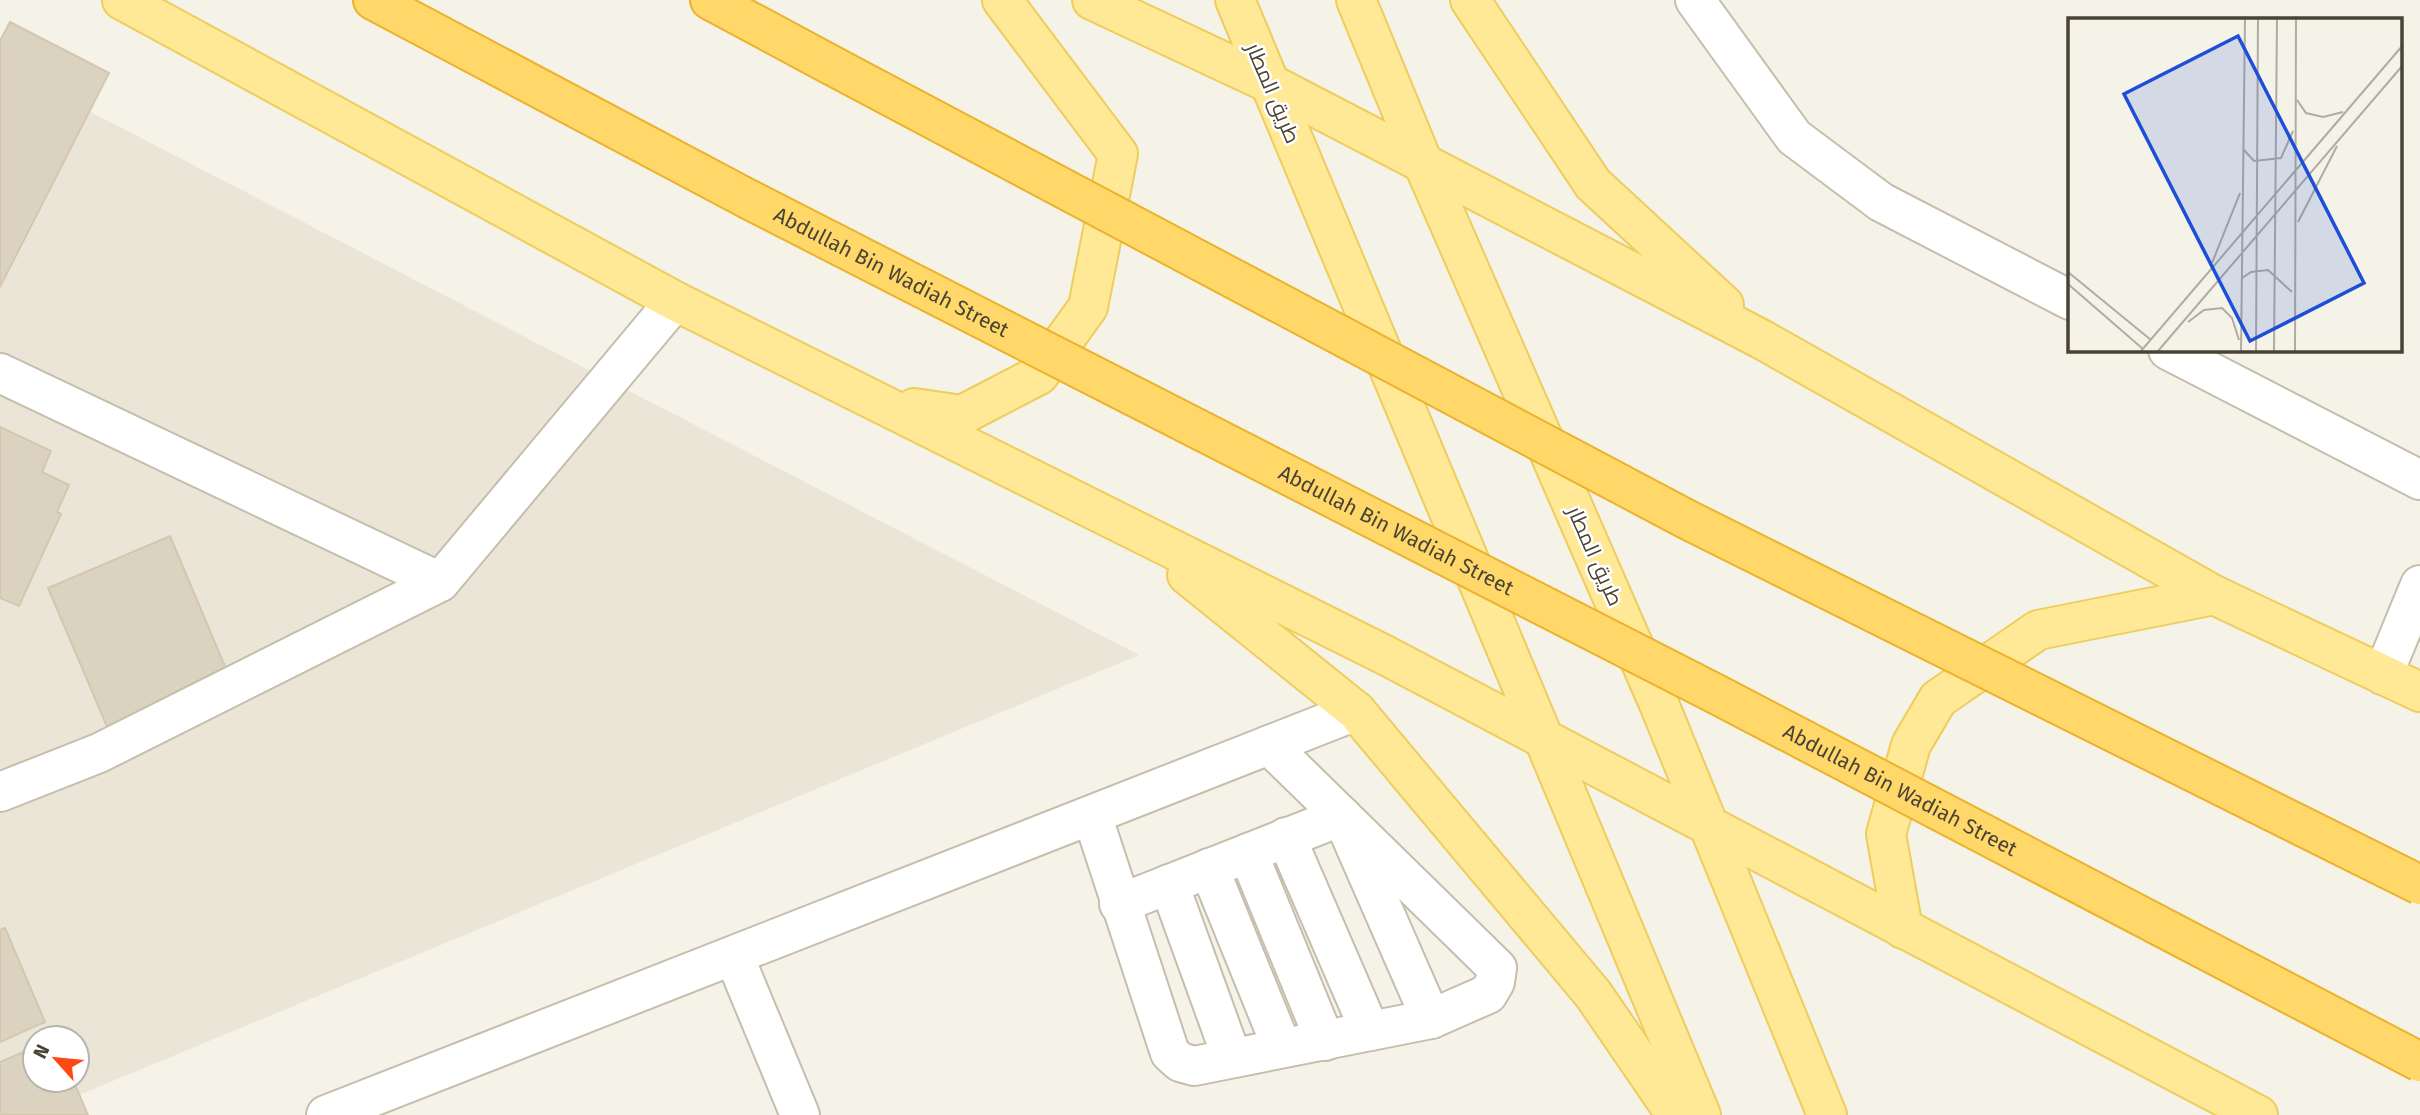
<svg xmlns="http://www.w3.org/2000/svg" width="2420" height="1115" font-family="'Fira Sans',Cairo,sans-serif">
<style>
.residential{fill:#eae5d6;fill-rule:evenodd}
.building{fill:#dbd2bf;stroke:#d3c8af;stroke-width:2}
.lines{fill:none;stroke-linecap:round;stroke-linejoin:round}
.minor-casing{stroke:#c5beac;stroke-width:42}
.major-casing{stroke:#eecd5d;stroke-width:42}
.highway-casing{stroke:#ebb22c;stroke-width:42}
.minor{stroke:#fff;stroke-width:38}
.major{stroke:#ffe997;stroke-width:38}
.highway{stroke:#ffd869;stroke-width:38}
.highway-bridge-casing{stroke:#ebb22c;stroke-width:42;stroke-linecap:butt}
.highway-bridge{stroke:#ffd869;stroke-width:38}
.labels{text-anchor:middle;stroke-width:5;stroke-linejoin:round;paint-order:stroke}
.street-label{font-size:21px;fill:#494336;stroke:#fff}
.inset-road{fill:none;stroke:#b0aca1;stroke-width:2}
.view{fill:#1d4ed8;fill-opacity:0.15;stroke:#1d4ed8;stroke-width:3.5}
.inset-edge{fill:none;stroke:#494336;stroke-width:3.5}
</style>
<rect width="100%" height="100%" fill="#f5f2e8"/>
<path class="residential" d="M0 65 1139 655 31 1115H0ZM35 1038H77V1080H35Z"/>
<g class="building">
<path d="M10 22 109 73 0 287V41Z"/>
<path d="M0 427 51 451 42 472 69 485 57 512 61 514 19 606 0 598Z"/>
<path d="M170 536 229 676 108 729 48 588Z"/>
<path d="M5 928 45 1022 0 1042V930Z"/>
<path d="M35 1047V1080H73L88 1115H0V1062Z"/>
</g>
<g class="lines">
<g class="minor-casing">
<g id="minor">
<path d="M1695 0 1794 137 1881 202 2070 300"/>
<path d="M2168 350 2420 480"/>
<path d="M0 373 440 582"/>
<path d="M2383 675 2420 585"/>
<path d="M0 792 99 753 440 582 675 301"/>
<path d="M1092 815 1170 1053 1180 1062 1194 1066 1431 1019 1488 994 1495 982 1497 968 1269 745"/>
<path d="M1286 837 1370 1031"/>
<path d="M1248 853 1325 1041"/>
<path d="M1209 868 1282 1048"/>
<path d="M1169 884 1232 1058"/>
<path d="M1119 904 1342 816 1431 1019"/>
<path d="M734 956 800 1115"/>
<path d="M326 1115 1356 711"/>
</g>
</g>
<g class="major-casing">
<g id="major">
<path d="M122 0 675 301 1385 655 2258 1115"/>
<path d="M1092 0 1269 83 1761 339 2214 595 2420 692"/>
<path d="M1235 0 1701 1115"/>
<path d="M1356 0 1423 163 1659 704 1827 1115"/>
<path d="M1470 0 1593 184 1724 305"/>
<path d="M914 408 962 415 1039 375 1088 307 1118 154 1002 0"/>
<path d="M1187 575 1356 711 1593 994 1676 1115"/>
<path d="M1903 929 1886 834 1911 745 1938 699 2038 630 2214 595"/>
</g>
</g>
<g class="highway-casing">
<g id="highway">
<path d="M373 0 748 199"/>
<path d="M710 0 831 65"/>
</g>
</g>
<use href="#minor" class="minor"/>
<use href="#major" class="major"/>
<use href="#highway" class="highway"/>
<g class="highway-bridge-casing">
<g id="highway-bridge">
<path d="M831 65 1688 520 2420 885"/>
<path id="s1" d="M748 199 1716 694 2420 1062"/>
</g>
</g>
<use href="#highway-bridge" class="highway-bridge"/>
</g>
<g class="labels">
<g class="street-label">
<text transform="translate(1273 93) rotate(67)" y="7">طريق المطار</text>
<text dy="7" stroke="none"><textPath href="#s1" startOffset="161">Abdullah Bin Wadiah Street</textPath></text>
<text dy="7" stroke="none"><textPath href="#s1" startOffset="728">Abdullah Bin Wadiah Street</textPath></text>
<text transform="translate(1595 556) rotate(66)" y="7">طريق المطار</text>
<text dy="7" stroke="none"><textPath href="#s1" startOffset="1295">Abdullah Bin Wadiah Street</textPath></text>
</g>
</g>
<g transform="translate(2068 18)">
<rect width="334" height="334" fill="#f5f2e8"/>
<path class="inset-road" d="M229 82 238 95 255 99 275 94M176 132 186 143 213 140 225 113M230 204 269 128M144 245 172 175M0 254 83 322M174 260 183 254 200 252 224 274M0 266 75 331M120 304 136 292 154 290 164 300 171 322M73 333 335 27M90 333 335 47M173 333 177 1M188 333 190 1M206 333 209 1M227 333 228 1"/>
<path class="view" d="M170 18 296 265 182 323 56 76Z"/>
<rect width="334" height="334" class="inset-edge"/>
</g>
<g transform="translate(56 1059) rotate(297)"><circle r="33" fill="#ffffff" stroke="#b6b4af" stroke-width="2"/>
<path d="M0-5L12 26L0 18L-12 26Z" fill="#ff4915"/>
<text y="-10" font-size="19" font-weight="bold" text-anchor="middle" fill="#494336">N</text>
</g>
</svg>
